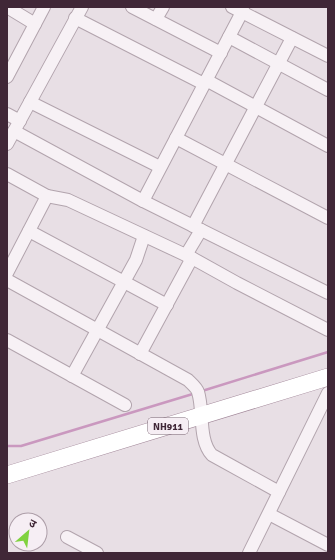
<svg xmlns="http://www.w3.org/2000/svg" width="335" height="560" font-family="Signika,'Noto Sans Devanagari',sans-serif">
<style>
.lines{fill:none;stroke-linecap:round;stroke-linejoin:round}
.stream{stroke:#ca98bf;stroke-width:2.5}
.minor-casing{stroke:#b2a4ad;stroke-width:14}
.highway-casing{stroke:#a08597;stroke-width:18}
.minor{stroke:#f7f1f5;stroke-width:12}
.highway{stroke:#fff;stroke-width:17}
.labels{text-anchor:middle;stroke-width:3.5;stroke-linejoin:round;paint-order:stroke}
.shield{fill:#f6eef4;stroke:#776370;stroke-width:1}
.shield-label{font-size:10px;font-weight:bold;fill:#402737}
</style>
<rect width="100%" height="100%" fill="#e8dfe5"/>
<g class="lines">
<g class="stream">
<path d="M202 391 328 352"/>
<path d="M7 446H21L196 393"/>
</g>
<g class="minor-casing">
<g id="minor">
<path d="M7 7 35 24"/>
<path d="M132 7 221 53"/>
<path d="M232 7 328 56"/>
<path d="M75 18 204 84"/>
<path d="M156 19 163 7"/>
<path d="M229 37 328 90"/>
<path d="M7 77 44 7"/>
<path d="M206 80 328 146"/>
<path d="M30 102 160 167"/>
<path d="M7 114 20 121"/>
<path d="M14 131 143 201 328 293"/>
<path d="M176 138 328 218"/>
<path d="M7 144 82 7"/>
<path d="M7 174 47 196 7 273"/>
<path d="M47 196 68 200 192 258"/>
<path d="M143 201 242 12 243 7"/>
<path d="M193 226 292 38"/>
<path d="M29 231 167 305"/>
<path d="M186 255 201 230"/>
<path d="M7 280 188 380C191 383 197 388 198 392 204 410 198 440 212 455L279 492"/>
<path d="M7 340 125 405"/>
<path d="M140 354 192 258 237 283 328 330"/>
<path d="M72 376 136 260 144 236"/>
<path d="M269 514 328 545"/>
<path d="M67 537 97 553"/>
<path d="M249 553 328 393"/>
</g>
</g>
<g class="highway-casing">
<path id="highway" d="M7 475 328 377"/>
</g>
<use href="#minor" class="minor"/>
<use href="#highway" class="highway"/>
</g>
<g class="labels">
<rect class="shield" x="148" y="418" width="40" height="16" rx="3"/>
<g class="shield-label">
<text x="168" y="430">NH911</text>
</g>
</g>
<rect width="335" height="560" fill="none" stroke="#402737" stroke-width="16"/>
<g transform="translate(28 532) rotate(28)"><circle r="19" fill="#f6eef4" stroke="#ad9ea8"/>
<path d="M0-3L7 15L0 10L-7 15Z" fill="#80d23f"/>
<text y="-6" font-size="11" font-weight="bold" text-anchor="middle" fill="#402737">उ</text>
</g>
</svg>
